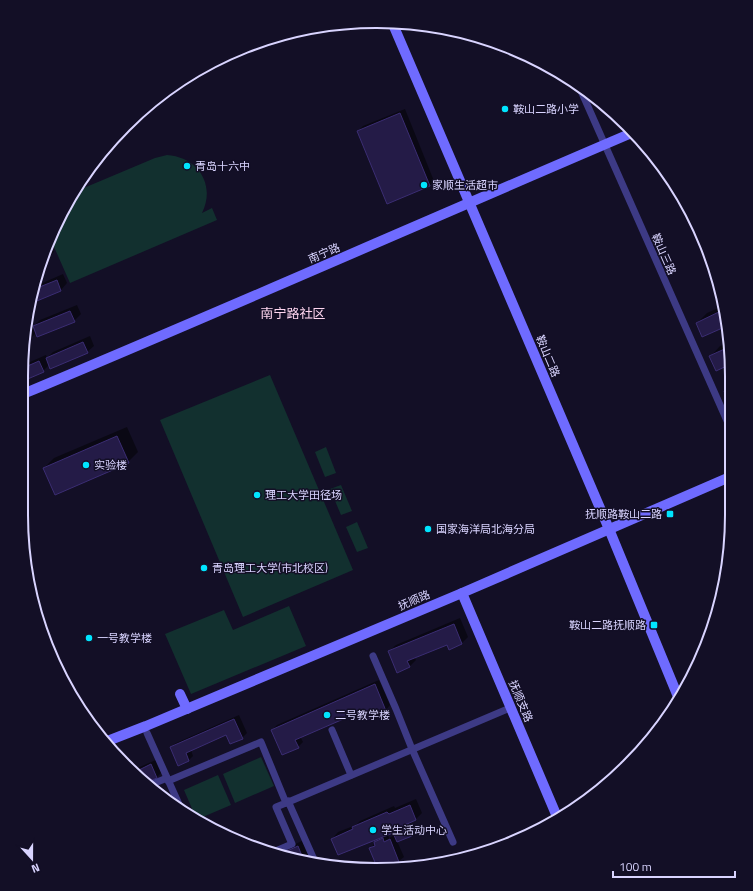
<svg xmlns="http://www.w3.org/2000/svg" width="753" height="891" font-family="'Titillium Web','Noto Sans SC',sans-serif">
<style>
.green{fill:#12302f}
.shadow{fill:#0007;fill-rule:evenodd}
.building{fill:#241b47;stroke:#3b2d73}
.lines{fill:none;stroke-linecap:round;stroke-linejoin:round}
.street{stroke:#3d3a85;stroke-width:7}
.secondary{stroke:#6f6bff;stroke-width:10}
.poi-dot{fill:#00e5ff;stroke:#130f26;stroke-width:1.5}
.labels{text-anchor:middle;stroke-width:3;stroke-linejoin:round;paint-order:stroke}
.poi-label{font-size:11px;fill:#d9d4ff;stroke:#130f26;text-anchor:start}
.street-label{font-size:11px;fill:#d9d4ff;stroke:#130f26}
.quarter-label{font-size:13px;fill:#ffd6f0;stroke:#130f26}
.rim{fill:none;stroke:#d9d4ff;stroke-width:2}
</style>
<rect width="100%" height="100%" fill="#130f26"/>
<g class="green">
<path d="M167 155C198 157 216 185 202 213L212 208 217 220 70 283 51 240 58 219 79 190 155 158Z"/>
<path d="M270 375 353 570 243 617 160 420Z"/>
<path d="M326 447 336 473 325 477 315 452Z"/>
<path d="M341 485 352 511 341 515 330 489Z"/>
<path d="M357 522 368 548 357 552 346 527Z"/>
<path d="M289 606 306 646 191 694 165 634 224 610 233 630Z"/>
<path d="M261 757 274 786 235 803 223 774Z"/>
<path d="M218 775 231 805 198 819 196 818 184 790Z"/>
</g>
<g class="shadow">
<path d="M405 109 434 181 430 185 358 131 363 126Z"/>
<path d="M50 243 54 252 46 259Z"/>
<path d="M63 274 67 283 61 290 33 302 38 285Z"/>
<path d="M77 305 81 314 74 321 36 333 29 340 24 342 25 327 32 324 33 327 40 320Z"/>
<path d="M725 305 727 325 703 336 697 323 707 313Z"/>
<path d="M90 336 94 346 87 352 49 365 43 371 23 379V365L46 355 47 358 53 352Z"/>
<path d="M729 343 731 363 711 356 720 346Z"/>
<path d="M732 384V404L725 391Z"/>
<path d="M127 427 138 452 128 462 44 468 54 458Z"/>
<path d="M460 618 468 637 462 643 450 648 448 644 414 657 416 660 409 667 389 651 396 645Z"/>
<path d="M64 670 77 701 58 672Z"/>
<path d="M379 680 390 705 386 710 366 719 362 709 300 736 303 742 298 747 272 730 277 725Z"/>
<path d="M239 715 247 733 242 738 227 734 191 750 193 756 189 760 171 747 176 743Z"/>
<path d="M158 759 163 771 157 777 147 782 133 770Z"/>
<path d="M416 799 422 813 416 819 410 822 414 832 411 835 397 841 404 857 399 861 386 867 370 849 379 838 332 839 338 832 356 825 360 821 394 806 395 808ZM394 832 395 835 389 838 388 834Z"/>
<path d="M304 840 314 863 274 854Z"/>
</g>
<g class="building">
<path d="M606 107 616 115 611 117Z"/>
<path d="M400 113 430 186 387 204 357 131Z"/>
<path d="M57 280 61 291 32 303 37 288Z"/>
<path d="M725 309 727 326 702 337 696 323Z"/>
<path d="M70 311 75 322 37 337 33 326Z"/>
<path d="M24 330H25L30 341 24 343Z"/>
<path d="M83 342 88 353 50 369 46 358Z"/>
<path d="M729 347 731 364 716 371 709 356Z"/>
<path d="M39 361 44 372 23 381V368Z"/>
<path d="M732 387V405L730 406 724 391Z"/>
<path d="M117 436 129 463 55 495 43 468Z"/>
<path d="M454 624 462 644 449 650 447 645 407 661 410 667 397 673 388 651Z"/>
<path d="M375 684 386 711 366 720 362 711 295 740 299 748 282 755 271 730Z"/>
<path d="M234 719 243 739 230 744 226 735 186 753 189 761 178 766 170 747Z"/>
<path d="M151 764 157 778 147 782 135 772Z"/>
<path d="M410 805 416 820 396 829 397 831 393 833 338 855 331 839 353 829 352 827 387 812 389 814Z"/>
<path d="M407 824 412 836 397 842 393 833 397 831 396 829Z"/>
<path d="M383 838 384 842 390 839 399 862 388 867H377L369 848 375 846 374 842Z"/>
<path d="M298 846 304 861 278 855Z"/>
</g>
<g class="lines">
<g class="street">
<path d="M578 84 732 432"/>
<path d="M373 656 396 709 412 749 453 842"/>
<path d="M332 730 351 775"/>
<path d="M147 733 182 811"/>
<path d="M168 781 261 742 286 803 276 807 292 844 271 853"/>
<path d="M150 785 167 778"/>
<path d="M288 801 316 864"/>
<path d="M286 803 510 708"/>
</g>
<g class="secondary">
<path d="M392 22 609 529 679 699"/>
<path d="M23 394C227 309 430 219 634 132"/>
<path d="M462 593 558 819"/>
<path d="M180 694 187 709"/>
<path d="M105 742 146 726 462 593 732 476"/>
</g>
</g>
<g class="poi-dot">
<circle cx="505" cy="109" r="4"/>
<circle cx="187" cy="166" r="4"/>
<circle cx="424" cy="185" r="4"/>
<circle cx="86" cy="465" r="4"/>
<circle cx="257" cy="495" r="4"/>
<rect x="666" y="510" width="8" height="8" rx="2"/>
<circle cx="428" cy="529" r="4"/>
<circle cx="204" cy="568" r="4"/>
<rect x="650" y="621" width="8" height="8" rx="2"/>
<circle cx="89" cy="638" r="4"/>
<circle cx="327" cy="715" r="4"/>
<circle cx="373" cy="830" r="4"/>
</g>
<g class="labels">
<g class="poi-label">
<text x="513" y="113">鞍山二路小学</text>
<text x="195" y="170">青岛十六中</text>
<text x="432" y="189">家顺生活超市</text>
<text x="94" y="469">实验楼</text>
<text x="265" y="499">理工大学田径场</text>
<text x="662" y="518" text-anchor="end">抚顺路鞍山二路</text>
<text x="436" y="533">国家海洋局北海分局</text>
<text x="212" y="572">青岛理工大学(市北校区)</text>
<text x="646" y="629" text-anchor="end">鞍山二路抚顺路</text>
<text x="97" y="642">一号教学楼</text>
<text x="335" y="719">二号教学楼</text>
<text x="381" y="834">学生活动中心</text>
</g>
<g class="street-label">
<text transform="translate(324 253) rotate(-23)" y="4">南宁路</text>
<text transform="translate(664 254) rotate(66)" y="4">鞍山三路</text>
<text transform="translate(548 356) rotate(67)" y="4">鞍山二路</text>
<text transform="translate(414 600) rotate(-23)" y="4">抚顺路</text>
<text transform="translate(521 701) rotate(67)" y="4">抚顺支路</text>
</g>
<g class="quarter-label">
<text x="293" y="318">南宁路社区</text>
</g>
</g>
<path d="M0 0H753V891H0ZM376 28H377A348 348 0 0 1 725 376V515A348 348 0 0 1 377 863H376A348 348 0 0 1 28 515V376A348 348 0 0 1 376 28Z" fill="#130f26" fill-rule="evenodd"/>
<path class="rim" d="M376 28H377A348 348 0 0 1 725 376V515A348 348 0 0 1 377 863H376A348 348 0 0 1 28 515V376A348 348 0 0 1 376 28Z"/>
<g transform="translate(32 859) rotate(159)" stroke="#130f26" stroke-width="3" paint-order="stroke">
<path d="M0-3L7 15L0 10L-7 15Z" fill="#d9d4ff"/>
<text y="-6" font-size="11" font-weight="bold" text-anchor="middle" fill="#d9d4ff">N</text>
</g>
<path d="M613 871v6h122v-6" fill="none" stroke="#d9d4ff" stroke-width="2"/>
<text x="619" y="871" font-size="12" fill="#d9d4ff" stroke="#130f26" stroke-width="3" paint-order="stroke">100 m</text>
</svg>
